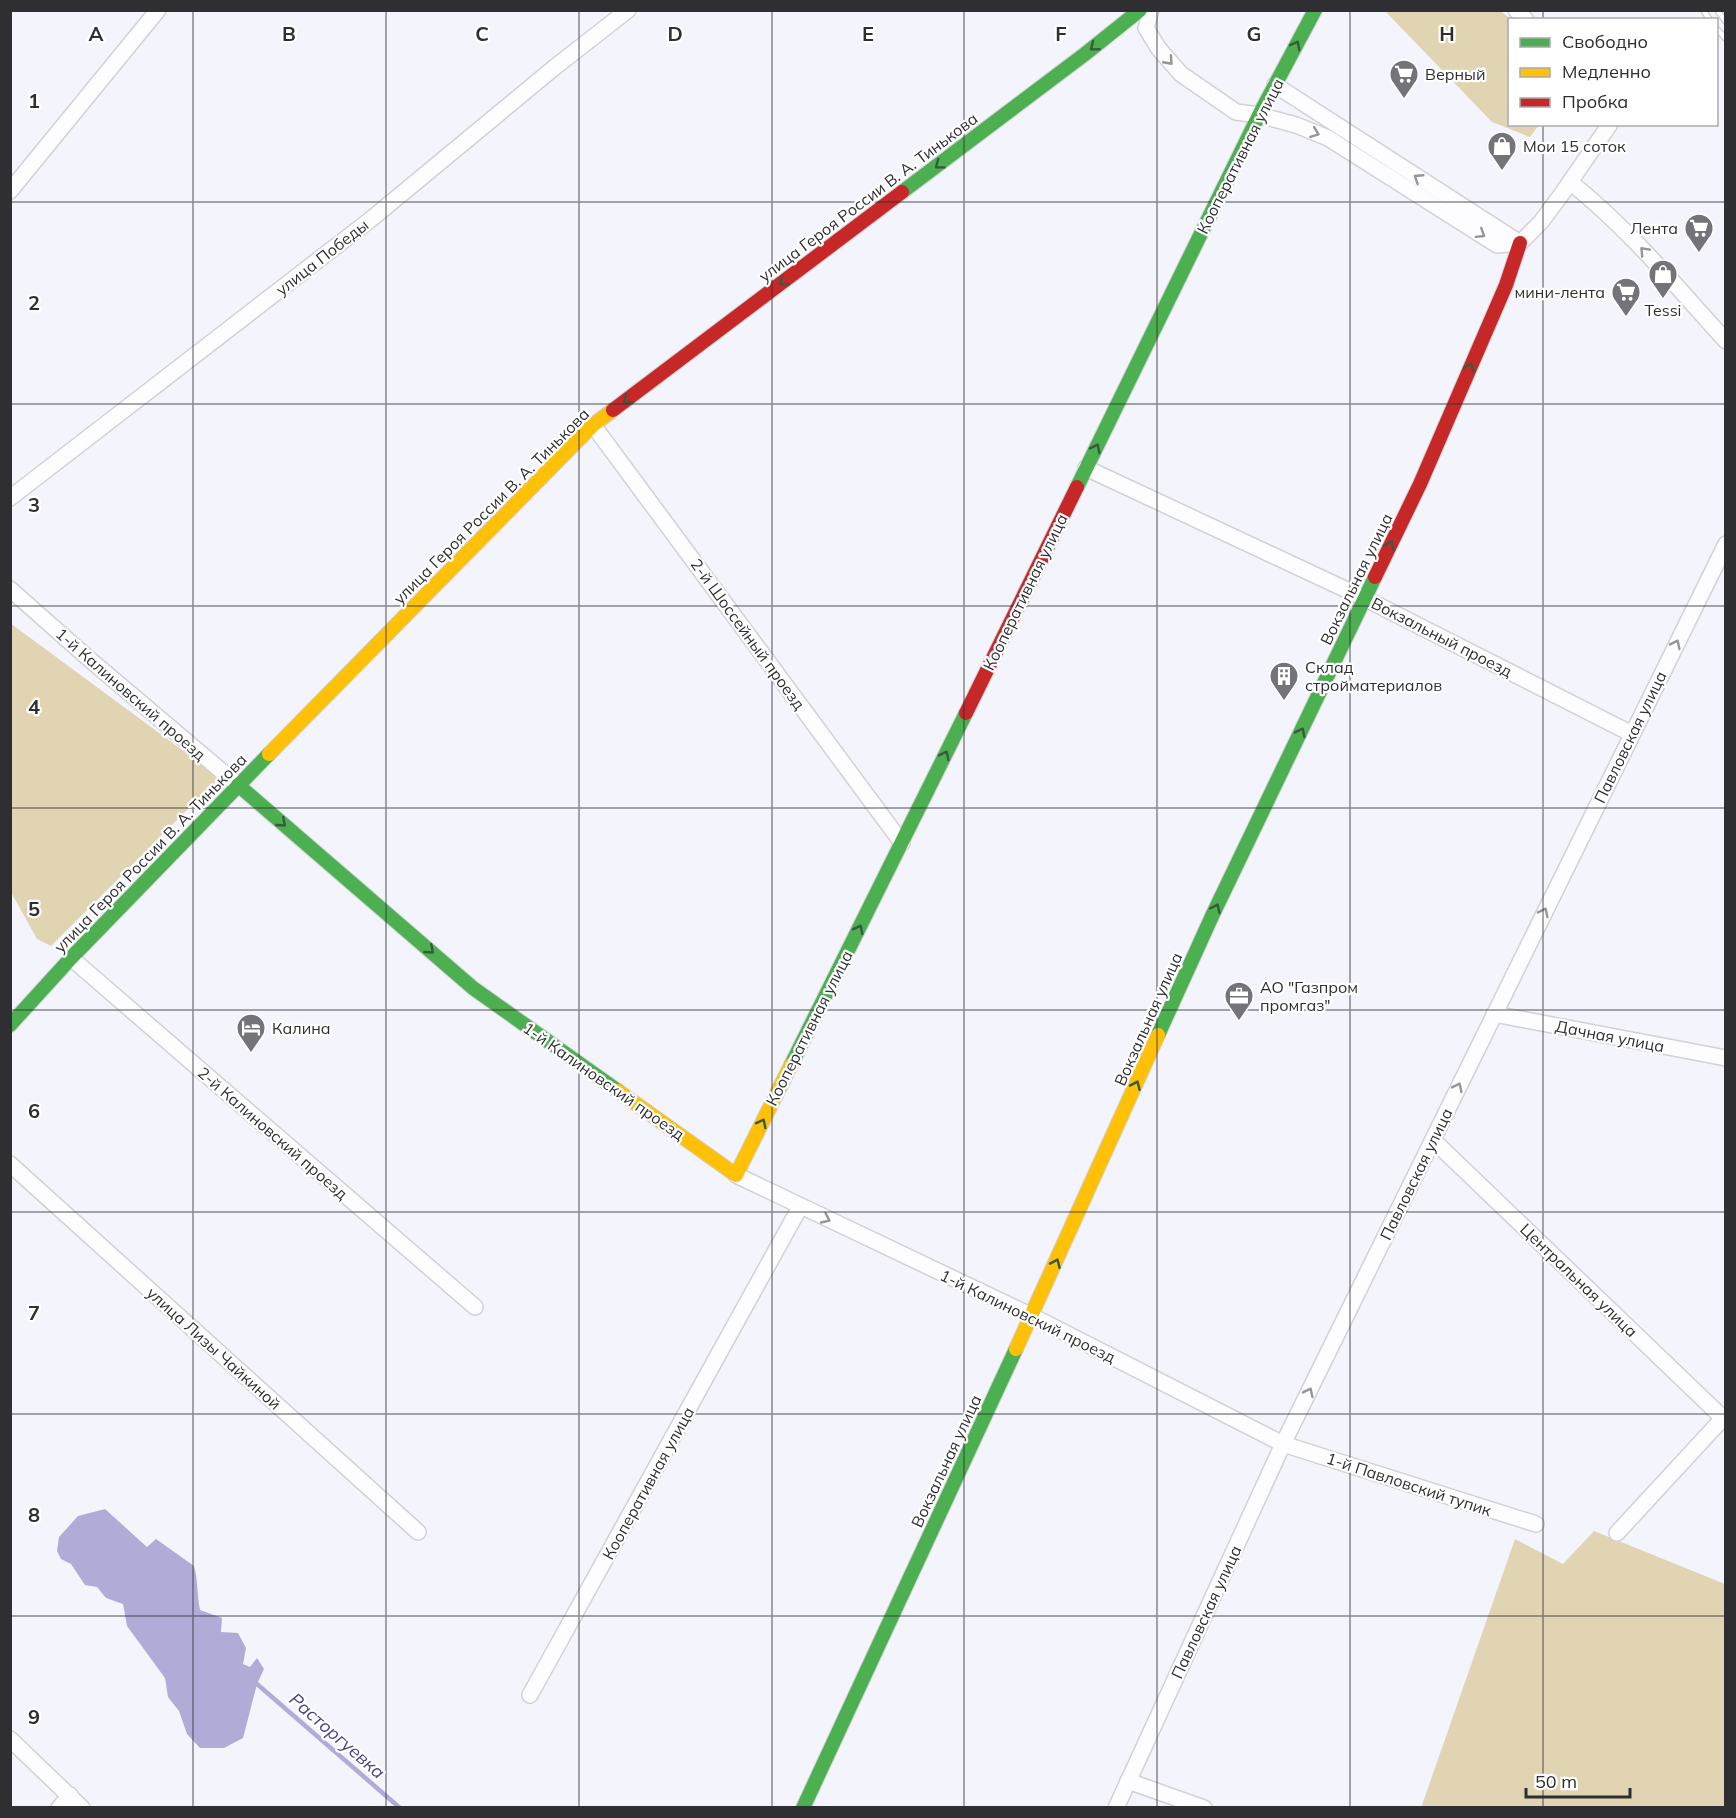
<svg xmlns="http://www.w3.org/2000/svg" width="1736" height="1818" font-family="Mulish,sans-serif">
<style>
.forest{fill:#e1d4b3}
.water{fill:#b1abd8}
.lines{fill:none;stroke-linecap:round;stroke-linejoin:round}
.stream{stroke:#b1abd8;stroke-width:4.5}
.street-casing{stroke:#d1d1d7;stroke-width:18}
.fast-casing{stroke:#d1d1d7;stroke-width:16}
.slow-casing{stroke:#d1d1d7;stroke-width:16}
.jam-casing{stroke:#d1d1d7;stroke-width:16}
.street{stroke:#fdfdff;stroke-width:15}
.fast{stroke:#4caf50;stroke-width:14}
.slow{stroke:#ffc107;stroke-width:14}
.jam{stroke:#c62828;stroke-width:14}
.rail-casing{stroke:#cbcbcd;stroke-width:7}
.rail{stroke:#fff;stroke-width:4.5;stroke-dasharray:14;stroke-linecap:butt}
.oneway{stroke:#385b3d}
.oneway2{stroke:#969699}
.grid{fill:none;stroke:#2e2e33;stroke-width:1.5;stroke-opacity:0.55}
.labels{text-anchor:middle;stroke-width:4.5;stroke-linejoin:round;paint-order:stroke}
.poi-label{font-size:16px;fill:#2e2e33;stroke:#fff;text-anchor:start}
.street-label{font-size:16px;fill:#2e2e33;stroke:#fff}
.water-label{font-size:18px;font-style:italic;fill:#4f3f89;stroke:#fff}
.grid-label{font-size:20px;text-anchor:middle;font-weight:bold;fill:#2e2e33;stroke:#fff;stroke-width:4.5;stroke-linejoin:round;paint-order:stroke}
</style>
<rect width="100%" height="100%" fill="#f4f4fc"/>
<g class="forest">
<path d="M1385 11H1501L1510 19V124L1539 125 1530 137 1492 122Z"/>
<path d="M10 623 212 772 217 780 51 946 37 939 11 892Z"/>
<path d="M1594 1531 1725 1584V1807L1421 1808 1515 1539 1563 1564Z"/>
</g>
<path class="water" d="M105 1509 147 1547 156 1539 194 1566C198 1580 197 1595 200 1610L222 1618 221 1632 238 1633 246 1648 243 1664 250 1667 257 1658 264 1669 257 1684 243 1738 224 1748H200L187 1734 179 1711 168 1697 165 1678 127 1626 123 1604 106 1598 97 1587 85 1585 71 1564 61 1559 57 1551 59 1537 78 1516Z"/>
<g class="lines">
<path class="stream" d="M257 1684 400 1808"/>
<g class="street-casing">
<g id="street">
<path d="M1151 10 1146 28 1159 49 1181 74 1236 112 1259 115 1296 125 1328 138 1497 245 1520 243 1541 222 1561 195 1610 124"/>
<path d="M1516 10 1526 20"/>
<path d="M1275 85 1520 243"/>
<path d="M1570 182C1628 228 1676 286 1726 341"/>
<path d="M10 191 158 10"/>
<path d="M593 425 902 843"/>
<path d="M1086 468 1364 598 1632 734"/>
<path d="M10 498 370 220 555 67 628 10"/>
<path d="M10 589 88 658 238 785"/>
<path d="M71 958 475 1307"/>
<path d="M1494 1014 1726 1058"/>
<path d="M1433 1140 1726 1421"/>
<path d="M10 1164 418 1532"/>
<path d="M736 1175 1032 1316 1283 1444 1536 1524"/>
<path d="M1617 1533 1726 1415"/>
<path d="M530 1695 800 1207"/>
<path d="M10 1739 82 1808"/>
<path d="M1128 1781 1204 1808"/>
<path d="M59 1808 70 1795"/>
<path d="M1116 1808 1283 1444 1726 544"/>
</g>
</g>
<g class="fast-casing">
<g id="fast">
<path d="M902 192 1085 54 1140 10"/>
<path d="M1077 487 1259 115 1315 10"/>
<path d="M238 785 473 988 618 1091"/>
<path d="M10 1025 71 958 269 754"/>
<path d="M1158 1035 1213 914 1375 577"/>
<path d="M791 1065 966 713"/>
<path d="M803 1808 1016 1349"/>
</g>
</g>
<g class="slow-casing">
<g id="slow">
<path d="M269 754 593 425 613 410"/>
<path d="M618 1091 736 1175 791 1065"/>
<path d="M1016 1349 1158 1035"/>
</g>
</g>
<g class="jam-casing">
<g id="jam">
<path d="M613 410 902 192"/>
<path d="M1375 577 1420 484 1506 285 1520 243"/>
<path d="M966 713 1077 487"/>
</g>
</g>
<use href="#street" class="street"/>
<use href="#fast" class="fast"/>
<use href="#slow" class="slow"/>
<use href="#jam" class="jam"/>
<g class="rail-casing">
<g id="rail">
<path d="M1703 10 1710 20"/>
<path d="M1717 10 1726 22"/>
<path d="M1716 28 1726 39"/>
</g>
</g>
<use href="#rail" class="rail"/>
</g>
<defs><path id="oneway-chevron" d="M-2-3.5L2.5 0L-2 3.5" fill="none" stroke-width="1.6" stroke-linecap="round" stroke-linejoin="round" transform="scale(1.5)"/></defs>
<g class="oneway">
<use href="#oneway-chevron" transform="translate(1296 45) rotate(-62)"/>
<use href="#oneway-chevron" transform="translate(1094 47) rotate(141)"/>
<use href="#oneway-chevron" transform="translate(939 165) rotate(143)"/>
<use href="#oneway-chevron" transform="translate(783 282) rotate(143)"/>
<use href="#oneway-chevron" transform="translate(1470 367) rotate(-67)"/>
<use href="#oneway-chevron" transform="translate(627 400) rotate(143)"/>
<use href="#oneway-chevron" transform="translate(1096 448) rotate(-64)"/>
<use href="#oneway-chevron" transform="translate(1390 545) rotate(-64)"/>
<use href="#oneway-chevron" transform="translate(1301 732) rotate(-64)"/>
<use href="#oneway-chevron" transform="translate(945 755) rotate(-64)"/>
<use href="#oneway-chevron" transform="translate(282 823) rotate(41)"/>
<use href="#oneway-chevron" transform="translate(1216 908) rotate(-65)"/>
<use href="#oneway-chevron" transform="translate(859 929) rotate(-63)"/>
<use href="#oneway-chevron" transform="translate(430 950) rotate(41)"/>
<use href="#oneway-chevron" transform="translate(1136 1085) rotate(-66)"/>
<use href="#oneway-chevron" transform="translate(762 1123) rotate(-63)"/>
<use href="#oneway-chevron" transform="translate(1056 1263) rotate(-66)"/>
</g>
<g class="oneway2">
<use href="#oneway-chevron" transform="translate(1169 61) rotate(48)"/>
<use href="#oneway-chevron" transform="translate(1315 133) rotate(21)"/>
<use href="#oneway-chevron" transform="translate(1418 178) rotate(-147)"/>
<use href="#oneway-chevron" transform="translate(1481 234) rotate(32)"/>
<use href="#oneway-chevron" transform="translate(1644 251) rotate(-133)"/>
<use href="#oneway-chevron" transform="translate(1676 644) rotate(-64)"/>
<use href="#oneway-chevron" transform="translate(1544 912) rotate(-64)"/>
<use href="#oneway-chevron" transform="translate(1458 1087) rotate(-64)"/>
<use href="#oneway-chevron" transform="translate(826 1219) rotate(25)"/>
<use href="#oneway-chevron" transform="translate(1309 1392) rotate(-64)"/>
</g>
<path class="grid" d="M193 10V1808M386 10V1808M579 10V1808M772 10V1808M964 10V1808M1157 10V1808M1350 10V1808M1543 10V20M1543 124V1808M10 202H1726M10 404H1726M10 606H1726M10 808H1726M10 1010H1726M10 1212H1726M10 1414H1726M10 1616H1726"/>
<defs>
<g id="supermarket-pin" transform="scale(1.5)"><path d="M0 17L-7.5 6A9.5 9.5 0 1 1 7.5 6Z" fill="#737379" stroke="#fff"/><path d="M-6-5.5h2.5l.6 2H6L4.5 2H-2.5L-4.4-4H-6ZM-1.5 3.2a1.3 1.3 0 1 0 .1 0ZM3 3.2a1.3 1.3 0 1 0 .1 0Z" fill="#fff"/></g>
<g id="shop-pin" transform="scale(1.5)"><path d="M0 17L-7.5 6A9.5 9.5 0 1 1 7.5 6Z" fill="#737379" stroke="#fff"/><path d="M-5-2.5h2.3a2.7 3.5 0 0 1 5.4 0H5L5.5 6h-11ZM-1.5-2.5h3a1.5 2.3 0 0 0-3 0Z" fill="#fff"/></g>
<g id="building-pin" transform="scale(1.5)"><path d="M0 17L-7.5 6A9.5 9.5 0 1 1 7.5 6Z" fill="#737379" stroke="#fff"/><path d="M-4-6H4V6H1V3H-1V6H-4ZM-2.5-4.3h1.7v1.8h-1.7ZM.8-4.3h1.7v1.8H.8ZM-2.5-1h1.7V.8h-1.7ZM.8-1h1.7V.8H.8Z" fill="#fff"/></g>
<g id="office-pin" transform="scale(1.5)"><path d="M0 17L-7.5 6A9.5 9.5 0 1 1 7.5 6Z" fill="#737379" stroke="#fff"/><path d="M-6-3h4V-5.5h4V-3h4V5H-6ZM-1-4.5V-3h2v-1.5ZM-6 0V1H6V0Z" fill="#fff"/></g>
<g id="hotel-pin" transform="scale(1.5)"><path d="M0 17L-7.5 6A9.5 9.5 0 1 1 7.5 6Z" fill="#737379" stroke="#fff"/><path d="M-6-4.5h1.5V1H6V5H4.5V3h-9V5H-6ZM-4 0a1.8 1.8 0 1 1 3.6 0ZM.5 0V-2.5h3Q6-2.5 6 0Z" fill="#fff"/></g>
</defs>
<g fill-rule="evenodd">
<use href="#supermarket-pin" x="1404" y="74"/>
<use href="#shop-pin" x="1502" y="146"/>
<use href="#supermarket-pin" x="1699" y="228"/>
<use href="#shop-pin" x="1663" y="274"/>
<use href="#supermarket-pin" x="1626" y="292"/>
<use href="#building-pin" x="1284" y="676"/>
<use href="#office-pin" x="1239" y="996"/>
<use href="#hotel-pin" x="251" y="1028"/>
</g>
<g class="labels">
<g class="poi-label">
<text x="1425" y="80">Верный</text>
<text x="1523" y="152">Мои 15 соток</text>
<text x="1678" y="234" text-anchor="end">Лента</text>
<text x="1605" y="298" text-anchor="end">мини-лента</text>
<text x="1663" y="316" text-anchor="middle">Tessi</text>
<text x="1305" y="673">Склад<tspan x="1305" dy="18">стройматериалов</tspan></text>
<text x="1260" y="993">АО "Газпром<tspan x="1260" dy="18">промгаз"</tspan></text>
<text x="272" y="1034">Калина</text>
</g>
<g class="street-label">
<text transform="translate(1240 156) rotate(-63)" y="6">Кооперативная улица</text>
<text transform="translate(868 197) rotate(-37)" y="6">улица Героя России В. А. Тинькова</text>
<text transform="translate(322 257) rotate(-38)" y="6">улица Победы</text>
<text transform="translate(491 506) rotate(-45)" y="6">улица Героя России В. А. Тинькова</text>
<text transform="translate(1356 579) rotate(-64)" y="6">Вокзальная улица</text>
<text transform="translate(1025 592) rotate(-64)" y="6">Кооперативная улица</text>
<text transform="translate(748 634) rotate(54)" y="6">2-й Шоссейный проезд</text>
<text transform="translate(1442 637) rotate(27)" y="6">Вокзальный проезд</text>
<text transform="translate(131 694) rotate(41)" y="6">1-й Калиновский проезд</text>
<text transform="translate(1630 737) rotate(-64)" y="6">Павловская улица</text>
<text transform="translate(150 853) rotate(-46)" y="6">улица Героя России В. А. Тинькова</text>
<text transform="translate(1148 1019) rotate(-66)" y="6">Вокзальная улица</text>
<text transform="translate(809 1028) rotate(-63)" y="6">Кооперативная улица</text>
<text transform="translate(1610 1036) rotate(11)" y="6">Дачная улица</text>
<text transform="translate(604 1081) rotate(35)" y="6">1-й Калиновский проезд</text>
<text transform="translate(273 1133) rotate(41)" y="6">2-й Калиновский проезд</text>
<text transform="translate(1416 1174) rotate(-64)" y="6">Павловская улица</text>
<text transform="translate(1579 1280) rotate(44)" y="6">Центральная улица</text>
<text transform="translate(1028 1316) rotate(26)" y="6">1-й Калиновский проезд</text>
<text transform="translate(214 1348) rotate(42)" y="6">улица Лизы Чайкиной</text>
<text transform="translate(946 1461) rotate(-65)" y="6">Вокзальная улица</text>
<text transform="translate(648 1483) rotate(-61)" y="6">Кооперативная улица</text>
<text transform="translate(1409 1484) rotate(18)" y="6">1-й Павловский тупик</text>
<text transform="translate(1206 1612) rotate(-65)" y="6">Павловская улица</text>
</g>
<g class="water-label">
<text transform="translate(337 1736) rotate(41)" y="6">Расторгуевка</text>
</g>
</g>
<g class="grid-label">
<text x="96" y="41">A</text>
<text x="289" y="41">B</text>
<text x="482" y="41">C</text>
<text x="675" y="41">D</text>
<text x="868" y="41">E</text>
<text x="1061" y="41">F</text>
<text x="1254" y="41">G</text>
<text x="1447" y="41">H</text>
<text x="34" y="108">1</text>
<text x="34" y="310">2</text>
<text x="34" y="512">3</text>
<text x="34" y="714">4</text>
<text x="34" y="916">5</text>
<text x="34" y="1118">6</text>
<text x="34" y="1320">7</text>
<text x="34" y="1522">8</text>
<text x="34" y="1724">9</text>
</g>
<rect width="1736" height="1818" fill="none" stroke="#2e2e33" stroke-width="24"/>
<rect x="1508" y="18" width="210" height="108" fill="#ffffff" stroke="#ababad" stroke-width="1.5"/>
<rect x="1520" y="38" width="30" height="9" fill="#4caf50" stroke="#ababad" stroke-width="1.5"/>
<text x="1562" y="48" font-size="18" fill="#2e2e33">Свободно</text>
<rect x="1520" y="68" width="30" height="9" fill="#ffc107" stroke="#ababad" stroke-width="1.5"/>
<text x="1562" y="78" font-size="18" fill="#2e2e33">Медленно</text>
<rect x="1520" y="98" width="30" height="9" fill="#c62828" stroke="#ababad" stroke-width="1.5"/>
<text x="1562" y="108" font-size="18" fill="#2e2e33">Пробка</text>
<path d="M1526 1788v9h104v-9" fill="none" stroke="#2e2e33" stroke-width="3"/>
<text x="1535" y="1788" font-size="18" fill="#2e2e33" stroke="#ffffff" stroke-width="4.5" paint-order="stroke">50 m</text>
</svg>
